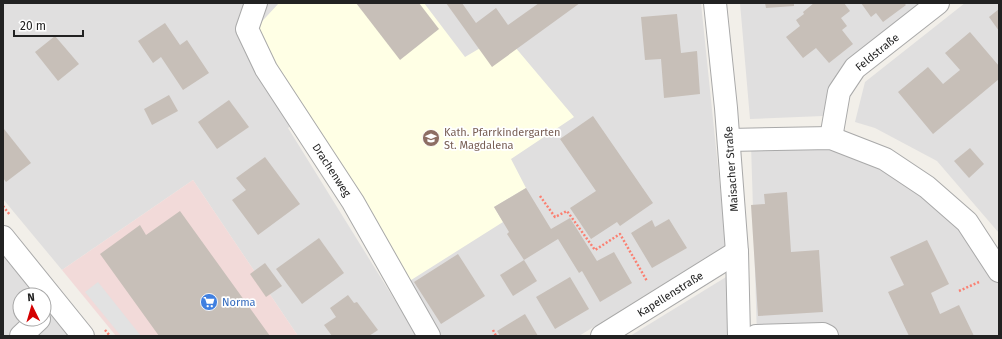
<svg xmlns="http://www.w3.org/2000/svg" width="1002" height="339" font-family="'Fira Sans',sans-serif">
<style>
.residential{fill:#e0dfdf}
.commercial{fill:#f2dad9}
.education{fill:#ffffe5}
.parking{fill:#e2e2e2}
.building{fill:#c7bfb8}
.lines{fill:none;stroke-linecap:round;stroke-linejoin:round}
.minor-casing{stroke:#a9a9a9;stroke-width:24}
.path{stroke:#fa8072;stroke-width:2.5;stroke-dasharray:2 2;stroke-linecap:butt}
.minor{stroke:#fff;stroke-width:22}
.labels{text-anchor:middle;stroke-width:3.5;stroke-linejoin:round;paint-order:stroke}
.street-label{font-size:11px;fill:#222;stroke:#fff}
.education-label{font-size:11px;fill:#785e54;stroke:#fff;text-anchor:start}
.shop-label{font-size:11px;fill:#366cbe;stroke:#fff;text-anchor:start}
</style>
<rect width="100%" height="100%" fill="#f2efe9"/>
<g class="residential">
<path d="M3 3H701L726 245 579 336H440L307 114 288 128 417 336H298L193 180 62 270 3 199Z"/>
<path d="M740 3H925L838 72 823 116 750 119Z"/>
<path d="M965 3H999V233L937 161 875 128 855 122 865 82Z"/>
<path d="M826 142 924 181 983 255 999 284V336H757L751 145Z"/>
<path d="M3 254 36 295H20V319H44V305L69 336H3Z"/>
<path d="M731 274 733 336H630Z"/>
</g>
<path class="commercial" d="M193 180 298 336H116L62 270Z"/>
<path class="education" d="M279 3H424L465 57 504 34 574 117 511 159 526 188 494 207 503 222 408 282 254 30Z"/>
<path class="parking" d="M98 282 141 336H121L85 292Z"/>
<g class="building">
<path d="M356 3H419L439 29 400 60Z"/>
<path d="M446 3H462L476 23 496 8 508 25 539 3H580L492 67Z"/>
<path d="M765 3H794V6L766 8Z"/>
<path d="M814 3H844L850 11 841 18 847 26 842 30 853 44 829 63 816 48 803 58 786 37 800 26 796 20 804 14 803 12Z"/>
<path d="M861 3H904L906 5 883 22 876 13 871 17Z"/>
<path d="M999 9V31L989 17Z"/>
<path d="M677 14 681 53 697 51 700 94 664 98 661 59 645 60 641 17Z"/>
<path d="M165 23 180 45 187 40 209 73 183 90 161 57 153 63 138 41Z"/>
<path d="M970 32 999 66V79L933 134 898 92 928 67 943 84 960 70 945 53Z"/>
<path d="M55 36 79 64 58 81 35 52Z"/>
<path d="M169 95 178 111 152 125 144 109Z"/>
<path d="M229 100 249 127 217 149 198 122Z"/>
<path d="M593 116 653 203 620 226 617 222 591 239 570 208 596 191 560 139Z"/>
<path d="M3 129H4L31 163 6 182 3 178Z"/>
<path d="M970 148 984 164 969 178 954 161Z"/>
<path d="M265 157 300 204 258 235 232 200 246 190 236 178Z"/>
<path d="M526 188 551 229 570 218 597 261 614 252 632 283 600 302 582 271 579 273 558 239 524 260 507 234 509 232 494 207Z"/>
<path d="M787 192 791 252 819 250 823 312 758 316 751 205 765 204 764 194Z"/>
<path d="M180 211 270 336H159L100 254 140 225 146 235Z"/>
<path d="M669 219 687 248 652 268 631 233 652 220 655 227Z"/>
<path d="M319 238 344 273 302 304 276 269Z"/>
<path d="M927 240 949 284 931 293 940 314 959 305 974 336H909L888 292 904 285 890 257Z"/>
<path d="M458 254 485 296 441 324 414 282Z"/>
<path d="M524 260 537 281 513 296 500 275Z"/>
<path d="M265 263 282 286 266 297 250 274Z"/>
<path d="M570 277 589 309 555 329 536 297Z"/>
<path d="M348 295 354 303 357 302 378 330 369 336H332L324 325 336 317 330 308Z"/>
<path d="M525 314 538 336H500L497 331Z"/>
</g>
<g class="lines">
<g class="minor-casing">
<g id="minor">
<path d="M256 3 247 29 266 69 353 202 429 336"/>
<path d="M715 3 726 108 737 252 739 336"/>
<path d="M831 138 839 92 855 68 938 3"/>
<path d="M729 140 831 138 885 159 927 187 967 222 999 271"/>
<path d="M3 237 83 336"/>
<path d="M21 336 39 319"/>
<path d="M602 336 737 252"/>
<path d="M756 336 823 334 827 336"/>
</g>
</g>
<g class="path">
<path d="M540 196 555 217 567 211 595 250 620 234 647 281"/>
<path d="M3 206 10 215"/>
<path d="M959 291 979 282"/>
<path d="M105 330 110 336"/>
<path d="M493 330 496 336"/>
</g>
<use href="#minor" class="minor"/>
</g>
<defs>
<g id="school-disc" transform="scale(0.9)"><circle r="9.5" fill="#8d6e63" stroke="#fff"/><path d="M0-5L7-2L0 1L-7-2ZM-4 1L0 2.5L4 1V4Q0 6-4 4Z" fill="#fff"/></g>
<g id="supermarket-disc" transform="scale(0.9)"><circle r="9.5" fill="#3f7fe0" stroke="#fff"/><path d="M-6-5.5h2.5l.6 2H6L4.5 2H-2.5L-4.4-4H-6ZM-1.5 3.2a1.3 1.3 0 1 0 .1 0ZM3 3.2a1.3 1.3 0 1 0 .1 0Z" fill="#fff"/></g>
</defs>
<g fill-rule="evenodd">
<use href="#school-disc" x="431" y="138"/>
<use href="#supermarket-disc" x="209" y="302"/>
</g>
<g class="labels">
<g class="street-label">
<text transform="translate(877 52) rotate(-39)" y="4">Feldstraße</text>
<text transform="translate(731 169) rotate(-94)" y="4">Maisacher Straße</text>
<text transform="translate(332 170) rotate(57)" y="4">Drachenweg</text>
<text transform="translate(670 294) rotate(-32)" y="4">Kapellenstraße</text>
</g>
<g class="education-label">
<text x="444" y="136">Kath. Pfarrkindergarten<tspan x="444" dy="13">St. Magdalena</tspan></text>
</g>
<g class="shop-label">
<text x="222" y="306">Norma</text>
</g>
</g>
<rect width="1002" height="339" fill="none" stroke="#222222" stroke-width="8"/>
<g transform="translate(32 307) rotate(355)"><circle r="19" fill="#ffffff" stroke="#a7a7a7"/>
<path d="M0-3L7 15L0 10L-7 15Z" fill="#d40000"/>
<text y="-6" font-size="11" font-weight="bold" text-anchor="middle" fill="#222222">N</text>
</g>
<path d="M14 30v6h69v-6" fill="none" stroke="#222222" stroke-width="2"/>
<text x="20" y="30" font-size="12" fill="#222222" stroke="#ffffff" stroke-width="3" paint-order="stroke">20 m</text>
</svg>
